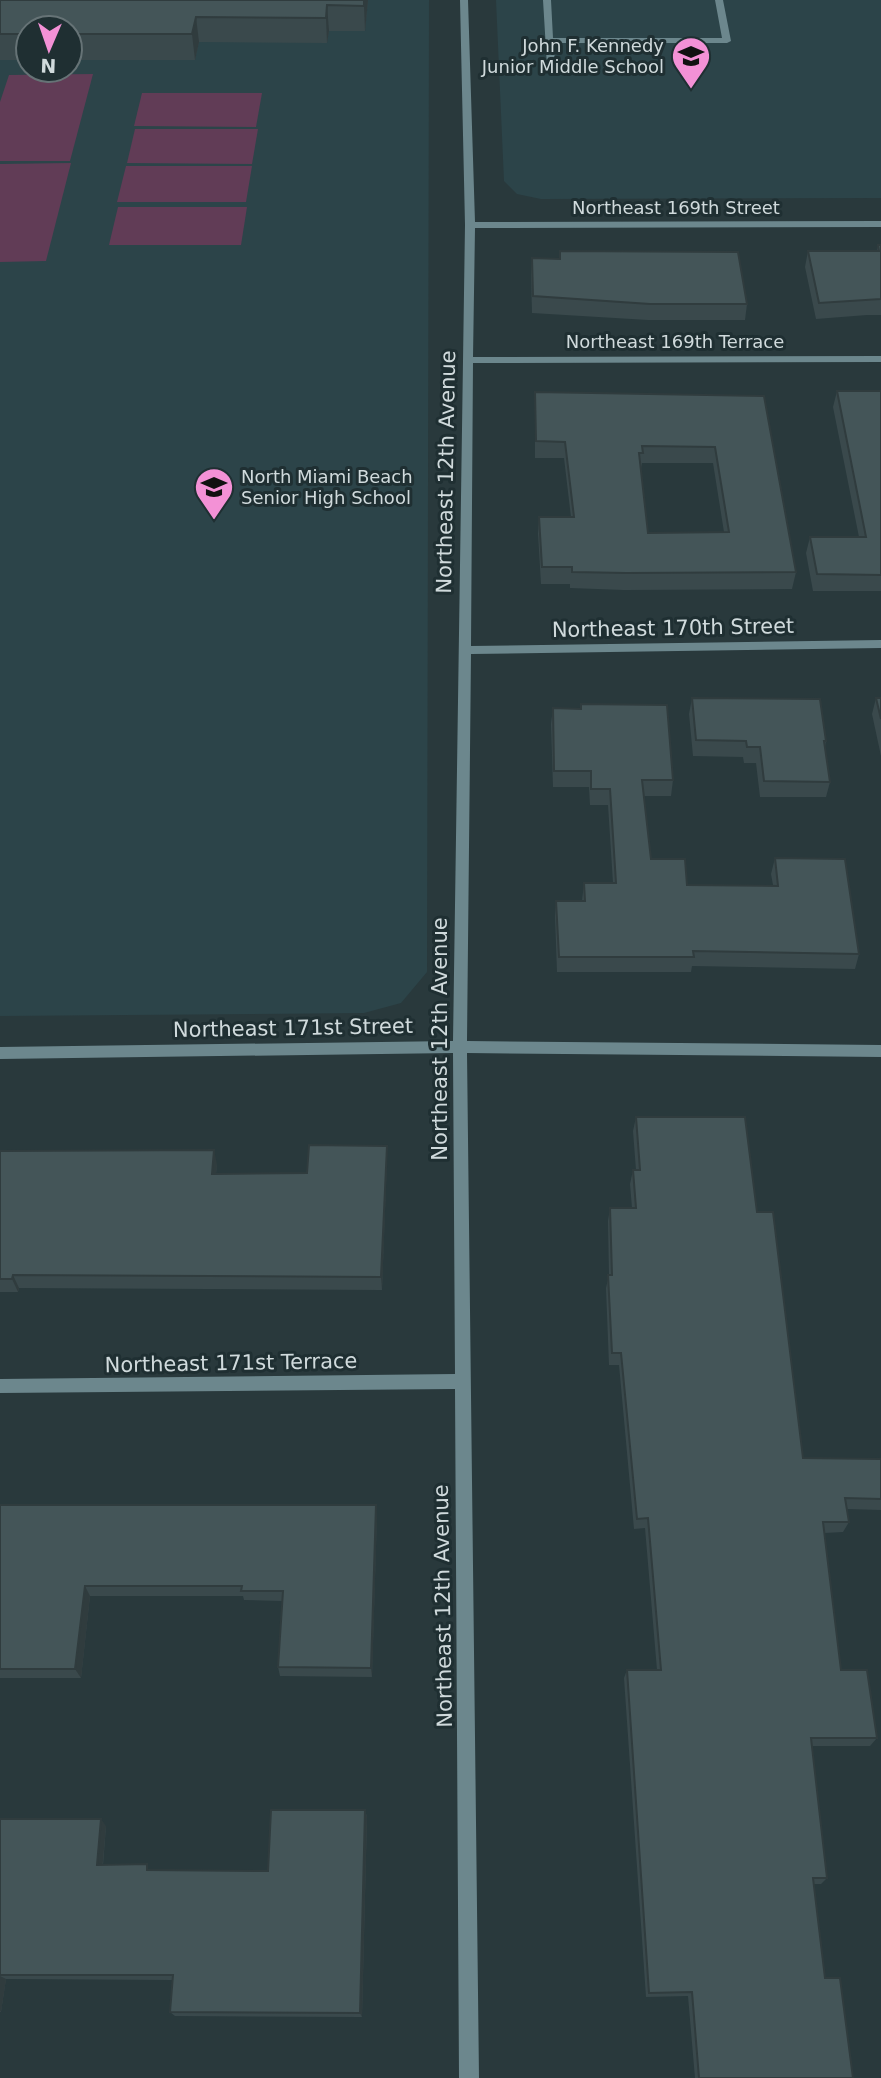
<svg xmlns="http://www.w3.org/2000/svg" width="881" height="2078" font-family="'DejaVu Sans',sans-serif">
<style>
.built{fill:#2c4449;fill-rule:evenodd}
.green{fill:#613c56}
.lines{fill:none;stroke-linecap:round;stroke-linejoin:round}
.service{fill:#6c878d;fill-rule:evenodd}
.minor{fill:#6c878d;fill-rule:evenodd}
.wall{fill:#3a494c;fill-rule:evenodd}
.shaded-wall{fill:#303c3e}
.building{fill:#445558;stroke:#303c3e;stroke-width:2;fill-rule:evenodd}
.labels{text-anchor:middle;stroke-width:6;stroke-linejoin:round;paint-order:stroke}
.far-poi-label{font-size:18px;fill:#d0dadc;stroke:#1f2f32;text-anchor:end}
.far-street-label{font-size:18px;fill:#d0dadc;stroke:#1f2f32}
.street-label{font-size:21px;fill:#d0dadc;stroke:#1f2f32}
</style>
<rect width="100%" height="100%" fill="#29393c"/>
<g class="built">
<path d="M0 0H429L427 972 401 1003 364 1013 0 1016ZM28 28H70V70H28Z"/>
<path d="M496 0H881V198L541 199 517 194 504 181Z"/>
</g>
<g class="green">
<path d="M93 74 70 161H0V102L9 75Z"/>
<path d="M142 93H262L256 127 134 126Z"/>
<path d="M135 129H258L252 164 127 163Z"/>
<path d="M71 163 46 261 0 262V164Z"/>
<path d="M126 166H252L246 202H117Z"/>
<path d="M118 207H247L241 245H109Z"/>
</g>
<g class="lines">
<path class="service" d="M543 0H551L553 38H722L715 0H723L731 41 727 43H554L555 66 551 69 547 66Z"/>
<path class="minor" d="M460 0H468L475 222 881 221V227L475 228 473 357 881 356V362L473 363 471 646 881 640V648L471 654 467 1041 881 1045V1057L467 1053 479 2078H459L455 1389 0 1393V1379L455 1374 453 1053 0 1059V1047L453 1041 465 225Z"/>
</g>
<g class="wall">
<path d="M0 0H368L365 31H329L327 43 199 42 195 60H70V28H28V60H0Z"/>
<path d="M878 245H881V315H867L816 319 805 267 808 251H877Z"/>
<path d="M532 258 747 304 745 320H648L532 313 531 274Z"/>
<path d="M837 391H881V591H813L806 553 810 537H859L833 407Z"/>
<path d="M535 392 764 396 796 572 792 589 624 590 570 588V584H541L538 533 539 517H571L564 458H535ZM642 463H713L724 532 648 533 641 469Z"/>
<path d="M692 698 826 741 825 747 830 782 826 797H760L756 763H744L743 757 693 756 689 714Z"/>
<path d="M876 698H881V756L872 714Z"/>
<path d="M553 708 673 780 671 796H644L651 859 687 885H773L771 874 775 858 859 954 855 969 692 966 691 972H557L555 916 556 901H582L584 883H613L608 805H590L589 787H553L551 724Z"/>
<path d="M636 1117 757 1212 803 1458 881 1459V1510L847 1509 849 1522 843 1532 824 1533 841 1670 877 1738 870 1746H812L827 1878 821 1884H814L825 1978 853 2078H695L688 1996 646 1997 624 1678 627 1670H657L645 1528 634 1529 619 1365H609L606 1288 609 1275 608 1221 610 1208H632L630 1184 633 1170H636L633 1131Z"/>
<path d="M0 1151 217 1164 216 1174 307 1173 387 1160 382 1290 19 1288 18 1292H0Z"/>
<path d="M0 1505 377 1515 372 1677 280 1676 278 1667 282 1601 244 1600 243 1596H90L81 1678H0Z"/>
<path d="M365 1810 367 1817 362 2017 175 2016 170 2012 173 1980 6 1979 1 2012H0V1819L106 1826 103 1865 152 1870 268 1871Z"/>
</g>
<g class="shaded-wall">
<path d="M364 0H368L365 31 364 6Z"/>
<path d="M327 5 329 31 327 43 326 18Z"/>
<path d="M196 17 199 42 195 60 192 34Z"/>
<path d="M387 1146V1160L382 1290 381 1277Z"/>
<path d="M214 1150 217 1164 215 1188 212 1174Z"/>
<path d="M13 1275 19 1288 18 1292 12 1279Z"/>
<path d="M376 1505 377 1515 372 1677 371 1668Z"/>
<path d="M85 1586 90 1596 81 1678 75 1669Z"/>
<path d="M365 1810 367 1817 362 2017 360 2013Z"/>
<path d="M101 1819 106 1826 102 1871 97 1865Z"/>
<path d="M0 1976 6 1979 1 2012 0 2011Z"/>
</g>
<g class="building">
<path d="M0 0H364V6L327 5 326 18 196 17 192 34H70V28H28V34H0Z"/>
<path d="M878 245H881V299L819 303 808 251H879Z"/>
<path d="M560 251 738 252 747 304H650L533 296 532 258 560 259Z"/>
<path d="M837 391H881V575L817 574 810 537H866Z"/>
<path d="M535 392 764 396 796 572 626 573 572 572V567H542L539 517H574L565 442 536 441ZM642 446 715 447 729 532 648 533 639 453H643Z"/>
<path d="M692 698 820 699 826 741H824L830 782 764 781 760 747H747L746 741 696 740Z"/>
<path d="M876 698H881V719Z"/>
<path d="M581 704 667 705 673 780H642L651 859H685L687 885 778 886 775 858 845 859 859 954 693 951 694 957H559L556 901H585L584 883H616L610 789H591V771H554L553 708 581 709Z"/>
<path d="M636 1117H745L757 1212H773L803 1458 881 1459V1499L845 1498 849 1522H823L841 1670H867L877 1738H811L827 1878H813L825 1978H840L853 2078H699L692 1992 649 1993 627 1670H661L648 1518 637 1519 621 1353H612L608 1275H612L610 1208H636L633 1170H640Z"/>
<path d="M309 1145 387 1146 381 1277 13 1275 12 1279H0V1151L214 1150 212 1174 307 1173Z"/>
<path d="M0 1505H376L371 1668 278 1667 283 1591H241L242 1586H85L75 1669H0Z"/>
<path d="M271 1810H365L360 2013 170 2012 173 1975H0V1819H101L97 1865 147 1864V1870L268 1871Z"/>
</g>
<defs>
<g id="school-pin" transform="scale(2.0125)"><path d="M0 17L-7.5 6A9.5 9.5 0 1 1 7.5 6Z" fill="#f391d6" stroke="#1f2f32"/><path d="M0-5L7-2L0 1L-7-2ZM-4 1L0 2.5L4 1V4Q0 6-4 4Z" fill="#111"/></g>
</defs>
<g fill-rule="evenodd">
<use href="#school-pin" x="691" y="56"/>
<use href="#school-pin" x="214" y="487"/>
</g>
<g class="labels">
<g class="far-poi-label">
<text x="664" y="52">John F. Kennedy<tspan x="664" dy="21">Junior Middle School</tspan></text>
<text x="241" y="483" text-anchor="start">North Miami Beach<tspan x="241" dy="21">Senior High School</tspan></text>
</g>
<g class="far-street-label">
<text x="676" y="214">Northeast 169th Street</text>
<text x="675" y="348">Northeast 169th Terrace</text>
</g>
<g class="street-label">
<text transform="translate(446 472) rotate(-89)" y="7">Northeast 12th Avenue</text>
<text transform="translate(673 628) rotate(-1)" y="7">Northeast 170th Street</text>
<text transform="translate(293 1028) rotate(-1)" y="7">Northeast 171st Street</text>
<text transform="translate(440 1039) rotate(-90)" y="7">Northeast 12th Avenue</text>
<text transform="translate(231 1363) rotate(-1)" y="7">Northeast 171st Terrace</text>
<text transform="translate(443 1606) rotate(-91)" y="7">Northeast 12th Avenue</text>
</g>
</g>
<g transform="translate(49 49) rotate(182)"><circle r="33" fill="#1f2f32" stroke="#667376" stroke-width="2"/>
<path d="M0-5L12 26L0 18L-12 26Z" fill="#f391d6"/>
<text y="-10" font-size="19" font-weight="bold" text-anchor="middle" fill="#d0dadc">N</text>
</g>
</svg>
